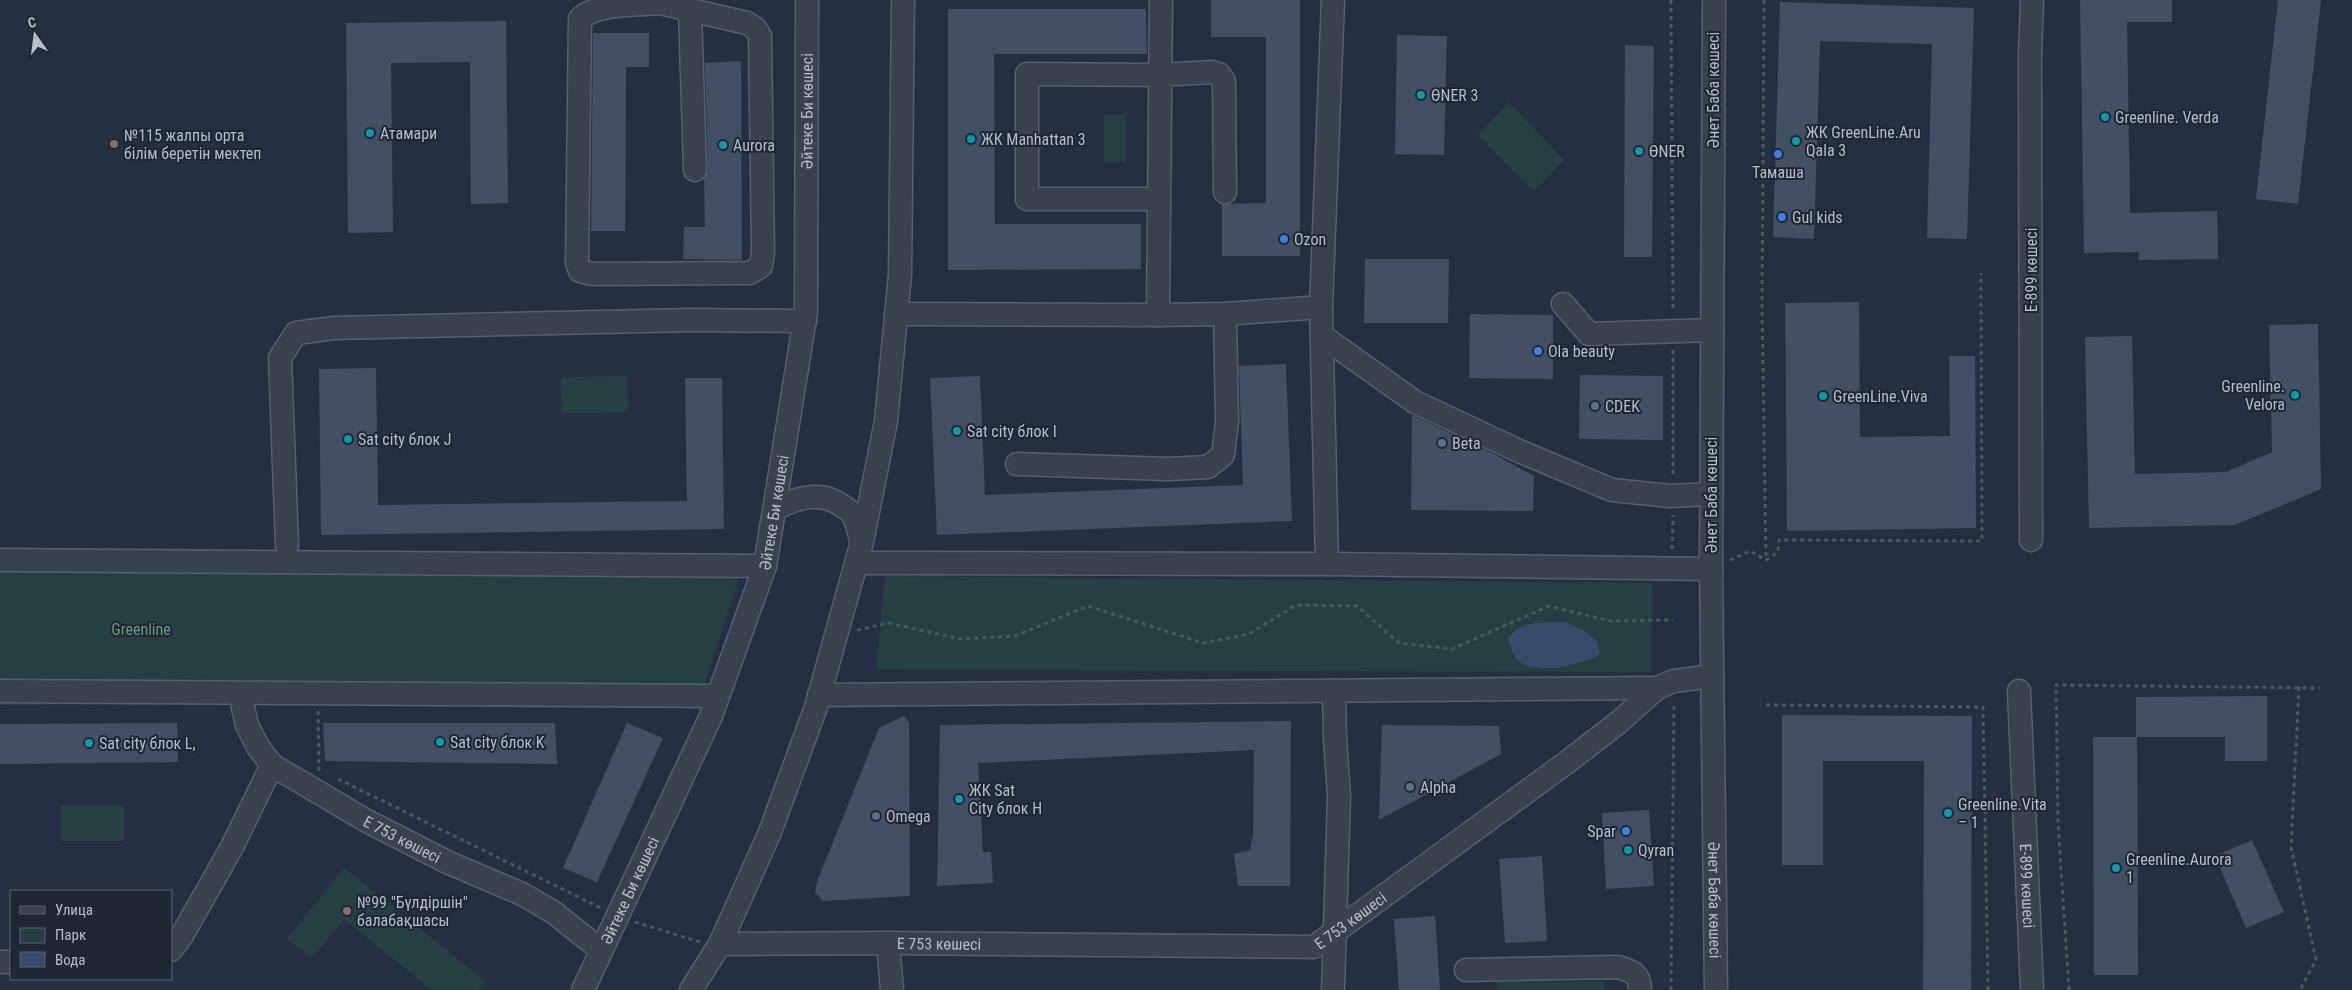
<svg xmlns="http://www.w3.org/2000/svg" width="2352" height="990" font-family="'Roboto Condensed',sans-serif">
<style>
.green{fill:#263f43}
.water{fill:#374b6a}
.building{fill:#435064}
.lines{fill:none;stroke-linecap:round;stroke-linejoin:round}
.minor-casing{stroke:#56606f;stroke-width:25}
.path{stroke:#445c5f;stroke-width:3;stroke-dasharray:4 4;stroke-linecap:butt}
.minor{stroke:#394251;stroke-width:22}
.culture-dot{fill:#0f9aa8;stroke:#1d2736;stroke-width:2}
.education-dot{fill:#8d6e63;stroke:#1d2736;stroke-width:2}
.shop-dot{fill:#3f7fe0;stroke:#1d2736;stroke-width:2}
.service-dot{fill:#5c6f8a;stroke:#1d2736;stroke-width:2}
.labels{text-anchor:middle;stroke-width:4;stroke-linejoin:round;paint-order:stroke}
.street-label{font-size:16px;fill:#b5becc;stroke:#1d2736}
.poi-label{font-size:16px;fill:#b5becc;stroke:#1d2736;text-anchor:start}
.park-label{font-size:16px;fill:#6b9e78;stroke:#1d2736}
</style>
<rect width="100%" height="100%" fill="#243042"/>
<g class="green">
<path d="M1509 102 1564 160 1534 192 1478 135Z"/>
<path d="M1126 114V162H1104V115Z"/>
<path d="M627 376 628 412 562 413 561 377Z"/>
<path d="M747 553 699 702 0 705V555Z"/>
<path d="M885 576 1652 583 1651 672 876 670Z"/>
<rect x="61" y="805" width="63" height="36"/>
<path d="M344 868 486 982 479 990H432L344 919 312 958 287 939Z"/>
<path d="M1604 981V990H1497V982Z"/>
</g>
<path class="water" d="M1565 622 1583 630 1597 641 1600 655C1581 664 1530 679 1515 657 1512 652 1510 645 1508 639 1519 619 1546 623 1565 622Z"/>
<g class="building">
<path d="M1211 0H1300V256H1222V204L1266 203V37H1211Z"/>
<path d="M2080 0H2172V22H2127L2130 213 2217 211 2218 259 2139 260V252L2084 253Z"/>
<path d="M2278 0H2321L2298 204 2256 199Z"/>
<path d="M1780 2 1974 8 1967 239 1927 238 1932 44 1820 41 1814 239 1773 237Z"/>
<path d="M948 9H1146L1147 54H994L995 224H1141V269L948 270Z"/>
<path d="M506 21 508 203 471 204 470 62 391 63 393 232 348 233 346 23Z"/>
<path d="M593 33H649V67H626L625 231H591Z"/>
<path d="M1397 35 1447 36 1444 155 1395 154Z"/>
<path d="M1625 45 1654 46 1652 257H1624Z"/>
<path d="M741 61 742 260 683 259 684 227H705L704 178 708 170 705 63Z"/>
<path d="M1365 259H1449L1448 323H1364Z"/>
<path d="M1859 302 1860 437 1950 436 1949 356H1975L1976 528 1787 531 1785 303Z"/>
<path d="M1470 314 1553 315V379L1469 378Z"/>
<path d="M2318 324 2321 489 2235 525 2089 528 2085 337 2132 336 2135 474 2226 472 2272 452 2269 325Z"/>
<path d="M1286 364 1292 521 937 535 930 378 980 376 985 495 1243 485 1239 366Z"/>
<path d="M376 368 378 505 687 501 685 378H722L724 529 321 535 319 369Z"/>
<path d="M1580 375 1663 376V440L1579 439Z"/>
<path d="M1412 415 1490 452 1534 476 1533 511 1411 510Z"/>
<path d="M2267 696V761H2225V737H2137L2138 975H2094L2093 737H2136V697Z"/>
<path d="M1782 715 1972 716 1971 990H1923L1924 761H1823V865H1782Z"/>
<path d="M904 716 909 723 910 896 823 901 815 892 818 879 879 728Z"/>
<path d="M1291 721 1290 886H1238L1234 854 1250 850 1253 834 1254 750 978 763 983 852H991L993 883 937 886 940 725Z"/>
<path d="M177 723 178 762 0 764V724Z"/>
<path d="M323 723H555L557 764 325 761Z"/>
<path d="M627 723 663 738 597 882 563 868Z"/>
<path d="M1382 725 1499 726 1501 754 1379 820Z"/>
<path d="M1649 810 1654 886 1606 889 1602 813Z"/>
<path d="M2252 840 2284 912 2246 928 2215 856Z"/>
<path d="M1542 856 1547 941 1505 943 1499 859Z"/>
<path d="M1435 916 1440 990H1399L1394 919Z"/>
</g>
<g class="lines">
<g class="minor-casing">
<g id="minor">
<path id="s1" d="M1714 0 1711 569 1716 990"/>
<path d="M660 3 747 23 755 28 760 36 763 252 761 266 750 273 592 274 580 271 577 263 580 19C595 3 638 5 660 3Z"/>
<path d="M690 10 695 170"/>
<path d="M1159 199H1027V74L1159 75 1212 72 1219 74 1224 81 1225 192"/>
<path d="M1563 304 1589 334 1712 330"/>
<path d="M896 314 1158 315 1161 0"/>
<path d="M1158 315 1225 314 1321 307"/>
<path d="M1322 336 1415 402 1519 451 1612 490 1670 496 1711 494"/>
<path d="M1017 464 1168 469 1208 467 1223 455 1227 422 1225 314"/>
<path d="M775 509C798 497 822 490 844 507 847 509 851 511 853 515 857 522 859 532 861 541"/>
<path d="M2031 540 2030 55 2032 0"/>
<path d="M287 545 280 358 296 333 334 328 691 320 805 321"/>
<path d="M0 560 765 566"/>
<path d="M856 563 1327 564 1711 569"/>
<path d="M1327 564 1321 307 1333 0"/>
<path d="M0 691 718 696"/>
<path id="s2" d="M2019 691 2032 990"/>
<path id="s3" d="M240 694 247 725 258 747 272 765 365 820 447 862 522 894 553 912 601 950"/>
<path d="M819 695 1657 688"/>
<path id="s4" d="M888 943 1314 947 1566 763 1619 722 1657 688 1674 681 1712 676"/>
<path d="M720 944 888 943 892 990"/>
<path d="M171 950 181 937 232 847 272 765"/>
<path d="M0 962H11"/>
<path d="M1466 970 1618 967C1632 971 1640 974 1640 990"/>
<path id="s5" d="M583 990 711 716 765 566 806 312 807 0"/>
<path d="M691 990 720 944 770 832 816 707 862 542 886 421 900 275 903 0"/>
<path d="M1333 990 1339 796 1335 739 1334 692"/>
</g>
</g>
<g class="path">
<path d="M1671 0 1673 312"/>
<path d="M1764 0 1762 307 1766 560"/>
<path d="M1673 350V477"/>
<path d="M1672 549 1673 515"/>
<path d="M1730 560 1750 551 1766 560 1778 552 1779 540 1982 541 1981 273"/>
<path d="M857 630 889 623 960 639 1015 636 1088 606 1203 643 1249 634 1296 605 1357 606 1399 643 1452 649 1549 606 1610 621 1673 620"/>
<path d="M2299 687 2291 847 2316 960 2300 990"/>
<path d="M1766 705 1983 707 1988 990"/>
<path d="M318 711 319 770 321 771"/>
<path d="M338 779 601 908"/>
<path d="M635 922 700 942"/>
<path d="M1671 990 1674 703"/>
<path d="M2069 990 2058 823 2056 685 2320 688"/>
</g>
<use href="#minor" class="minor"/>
</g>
<g class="culture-dot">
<circle cx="1421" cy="95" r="5"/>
<circle cx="2105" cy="117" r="5"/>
<circle cx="370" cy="133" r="5"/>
<circle cx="971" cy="139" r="5"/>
<circle cx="1796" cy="141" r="5"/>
<circle cx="723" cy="145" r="5"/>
<circle cx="1639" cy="151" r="5"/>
<circle cx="2295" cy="395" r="5"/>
<circle cx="1823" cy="396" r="5"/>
<circle cx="957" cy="431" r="5"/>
<circle cx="348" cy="439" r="5"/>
<circle cx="440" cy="742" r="5"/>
<circle cx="89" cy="743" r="5"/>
<circle cx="959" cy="799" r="5"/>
<circle cx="1948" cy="813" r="5"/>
<circle cx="1628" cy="850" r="5"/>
<circle cx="2116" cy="868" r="5"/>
</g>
<g class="education-dot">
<circle cx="114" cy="144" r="5"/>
<circle cx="347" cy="911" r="5"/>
</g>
<g class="shop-dot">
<circle cx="1778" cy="154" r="5"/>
<circle cx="1782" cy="217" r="5"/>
<circle cx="1284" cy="239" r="5"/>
<circle cx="1538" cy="351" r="5"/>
<circle cx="1626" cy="831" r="5"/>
</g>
<g class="service-dot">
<circle cx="1595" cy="406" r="5"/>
<circle cx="1442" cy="443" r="5"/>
<circle cx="1410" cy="787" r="5"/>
<circle cx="876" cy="816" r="5"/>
</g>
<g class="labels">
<g class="street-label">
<text transform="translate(1713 90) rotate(-90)" y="6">Әнет Баба көшесі</text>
<text dy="6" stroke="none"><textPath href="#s5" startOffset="920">Әйтеке Би көшесі</textPath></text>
<text transform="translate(2031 270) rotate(-90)" y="6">Е-899 көшесі</text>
<text transform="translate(1711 495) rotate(-90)" y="6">Әнет Баба көшесі</text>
<text dy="6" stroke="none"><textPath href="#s5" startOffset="516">Әйтеке Би көшесі</textPath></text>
<text dy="6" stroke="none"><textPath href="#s3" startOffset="229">Е 753 көшесі</textPath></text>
<text dy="6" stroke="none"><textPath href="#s2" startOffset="195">Е-899 көшесі</textPath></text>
<text dy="6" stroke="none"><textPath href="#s5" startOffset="110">Әйтеке Би көшесі</textPath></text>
<text dy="6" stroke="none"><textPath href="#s1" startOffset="900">Әнет Баба көшесі</textPath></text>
<text dy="6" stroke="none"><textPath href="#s4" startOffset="471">Е 753 көшесі</textPath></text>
<text dy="6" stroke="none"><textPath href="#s4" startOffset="51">Е 753 көшесі</textPath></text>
</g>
<g class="poi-label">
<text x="1431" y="101">ӨNER 3</text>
<text x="2115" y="123">Greenline. Verda</text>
<text x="1806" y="138">ЖК GreenLine.Aru<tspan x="1806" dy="18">Qala 3</tspan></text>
<text x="380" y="139">Атамари</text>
<text x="124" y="141">№115 жалпы орта<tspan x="124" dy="18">білім беретін мектеп</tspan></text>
<text x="981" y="145">ЖК Manhattan 3</text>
<text x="733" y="151">Aurora</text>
<text x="1649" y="157">ӨNER</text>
<text x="1778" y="178" text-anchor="middle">Тамаша</text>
<text x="1792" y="223">Gul kids</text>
<text x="1294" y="245">Ozon</text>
<text x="1548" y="357">Ola beauty</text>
<text x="2285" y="392" text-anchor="end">Greenline.<tspan x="2285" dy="18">Velora</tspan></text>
<text x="1833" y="402">GreenLine.Viva</text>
<text x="1605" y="412">CDEK</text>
<text x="967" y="437">Sat city блок I</text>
<text x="358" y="445">Sat city блок J</text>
<text x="1452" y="449">Beta</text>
<text x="450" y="748">Sat city блок K</text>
<text x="99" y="749">Sat city блок L,</text>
<text x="1420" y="793">Alpha</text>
<text x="969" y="796">ЖК Sat<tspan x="969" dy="18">City блок H</tspan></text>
<text x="1958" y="810">Greenline.Vita<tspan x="1958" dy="18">– 1</tspan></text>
<text x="886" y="822">Omega</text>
<text x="1616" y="837" text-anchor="end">Spar</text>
<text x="1638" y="856">Qyran</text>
<text x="2126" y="865">Greenline.Aurora<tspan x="2126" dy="18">1</tspan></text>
<text x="357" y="908">№99 "Бүлдіршін"<tspan x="357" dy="18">балабақшасы</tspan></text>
</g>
<g class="park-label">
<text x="141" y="635">Greenline</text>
</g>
</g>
<rect x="10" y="890" width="162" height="90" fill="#1d2736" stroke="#5a6372"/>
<rect x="20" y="906" width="25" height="8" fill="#394251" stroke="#5a6372"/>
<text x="55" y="915" font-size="15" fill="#b5becc">Улица</text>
<rect x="20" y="928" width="25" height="15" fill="#263f43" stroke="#5a6372"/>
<text x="55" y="940" font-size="15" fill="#b5becc">Парк</text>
<rect x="20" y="952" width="25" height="15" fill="#374b6a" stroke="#5a6372"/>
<text x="55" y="965" font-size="15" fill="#b5becc">Вода</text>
<g transform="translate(35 35) rotate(346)" stroke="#1d2736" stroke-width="4" paint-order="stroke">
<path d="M0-4L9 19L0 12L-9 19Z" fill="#b5becc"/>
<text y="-8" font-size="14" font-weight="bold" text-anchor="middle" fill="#b5becc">С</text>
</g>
</svg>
